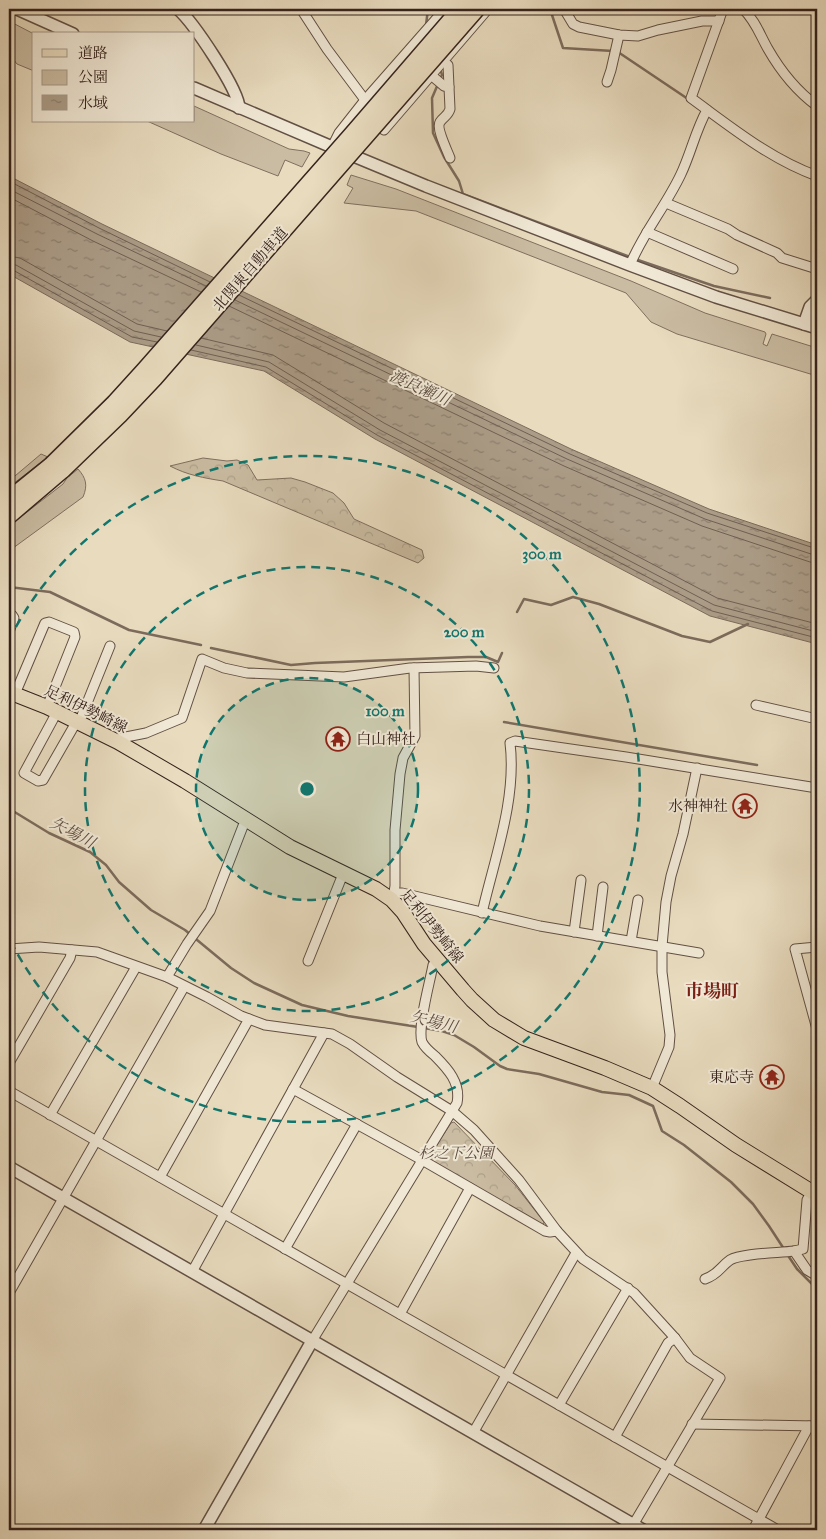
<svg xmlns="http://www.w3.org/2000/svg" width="826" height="1539" font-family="'IM FELL Great Primer','Noto Serif JP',serif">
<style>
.green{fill:#cabca2;stroke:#806f5f}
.forest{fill:url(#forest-crowns);stroke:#806f5f}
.water{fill:url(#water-ripples);stroke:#7c6b5c}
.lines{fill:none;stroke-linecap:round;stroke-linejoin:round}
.shore{stroke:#705f52;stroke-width:1}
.stream{stroke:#7c6b5c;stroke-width:2.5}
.minor-casing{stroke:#625044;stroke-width:11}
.tertiary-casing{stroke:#625044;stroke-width:14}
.primary-casing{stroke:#35221c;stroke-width:16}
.motorway-casing{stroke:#35221c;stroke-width:18}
.minor{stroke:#f0e8d5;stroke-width:9}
.tertiary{stroke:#f0e8d5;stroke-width:11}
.primary{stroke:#e8dbbe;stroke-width:14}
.motorway{stroke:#e8dbbe;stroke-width:15}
.motorway-bridge-casing{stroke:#35221c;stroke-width:18;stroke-linecap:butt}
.motorway-bridge{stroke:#e8dbbe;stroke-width:15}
.ring{fill:none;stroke:#0f766e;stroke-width:2.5;stroke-dasharray:9 6}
.labels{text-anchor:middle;stroke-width:4;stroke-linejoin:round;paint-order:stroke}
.street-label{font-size:15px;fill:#35221c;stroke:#f0e8d5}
.poi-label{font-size:15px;fill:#35221c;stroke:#f0e8d5;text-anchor:end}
.park-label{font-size:15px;font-style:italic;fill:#5a483e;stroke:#f0e8d5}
.water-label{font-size:16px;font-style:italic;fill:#5e4d41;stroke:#f0e8d5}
.quarter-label{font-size:18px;font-weight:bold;fill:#7a1f14;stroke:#f0e8d5}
.centre{fill:#0f766e;stroke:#f0e8d5;stroke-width:2.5}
.ring-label{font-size:15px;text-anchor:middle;font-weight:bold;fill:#0f766e;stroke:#f0e8d5;stroke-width:4;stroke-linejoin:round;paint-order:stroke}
</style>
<defs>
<pattern id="forest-crowns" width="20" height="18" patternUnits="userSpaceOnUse" patternTransform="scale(1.25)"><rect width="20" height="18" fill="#cabca2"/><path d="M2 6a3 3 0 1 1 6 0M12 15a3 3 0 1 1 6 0" fill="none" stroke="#aea18b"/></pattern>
<pattern id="water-ripples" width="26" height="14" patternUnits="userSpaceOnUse" patternTransform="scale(1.25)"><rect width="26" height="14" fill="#ab9c87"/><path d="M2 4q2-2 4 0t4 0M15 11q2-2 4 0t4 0" fill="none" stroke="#8c7f6e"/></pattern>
</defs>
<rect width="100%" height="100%" fill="#e8dbbe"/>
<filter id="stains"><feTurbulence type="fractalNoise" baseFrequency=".004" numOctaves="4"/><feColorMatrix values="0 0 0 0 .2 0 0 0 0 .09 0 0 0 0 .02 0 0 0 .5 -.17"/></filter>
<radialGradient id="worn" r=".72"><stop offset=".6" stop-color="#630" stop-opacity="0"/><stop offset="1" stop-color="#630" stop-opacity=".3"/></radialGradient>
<g class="green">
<path d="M9 21 34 34V71L17 64 9 54Z"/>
<path d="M194 106 289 149 304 151 310 153 302 167 285 160 278 176 221 154 147 121H194Z"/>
<path d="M351 175 396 189 631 281 705 313 765 332 766 334 763 344 767 346 772 334 817 348V376L677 334 651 322 626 293 416 211 344 203 353 188 347 185Z"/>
<path d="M41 454 48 457 9 487V481Z"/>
<path d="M78 469C86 478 88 485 83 497L9 551V526L63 484 67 478Z"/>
</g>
<g class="forest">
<path d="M203 458 227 461 237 460 248 465 257 480 291 478 305 482 333 493 344 503 354 519 422 550 424 558 418 563 223 481C204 478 187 475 170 466Z"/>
<path d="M454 1122 515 1185 544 1222 543 1226 431 1161 429 1157 451 1123Z"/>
</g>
<path class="water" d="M9 176 102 224 571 449 709 509 817 545V644L710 616 375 439 264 371 130 342 9 274Z"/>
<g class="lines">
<g class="shore">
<path d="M9 181 99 228 210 282"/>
<path d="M9 189 97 234 206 286"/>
<path d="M9 197 93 241 201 292"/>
<path d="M9 256 20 258 137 324 167 331"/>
<path d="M9 264 16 265 134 331 161 337"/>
<path d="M9 270H13L132 337 157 342"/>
<path d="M239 295 570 454 707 513 817 549"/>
<path d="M235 300 567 459 705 519 817 556"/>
<path d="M229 306 564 466 702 526 810 562 817 563"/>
<path d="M201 338 273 355 384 423 717 598 817 624"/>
<path d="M196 345 269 362 380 430 714 605 817 632"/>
<path d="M191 350 266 367 377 435 712 611 817 638"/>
</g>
<g class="stream">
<path d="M550 9 563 48 613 51"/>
<path d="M426 25 428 9"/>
<path d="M618 52 688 99"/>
<path d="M440 68 442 75 440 79"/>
<path d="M438 84 432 98 433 133 444 157 459 181 463 194 630 257"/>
<path d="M635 259 714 286 770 298"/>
<path d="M9 587 50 592 129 630 201 645"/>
<path d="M517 612 524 599 551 605 573 597 599 604 682 636 710 642 748 624"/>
<path d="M211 648 291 665 315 663 468 657H486L498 662 502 653"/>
<path d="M504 722 757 765"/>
<path d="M9 807 13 811 49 833 90 852 106 865 119 882 151 910 185 930 231 968 254 983 302 1005 348 1016 418 1027"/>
<path d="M424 1028 442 1031 454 1035 474 1047 500 1066 507 1069 539 1074 602 1092 629 1095 653 1106 662 1131 684 1145 731 1182 753 1204 769 1226 784 1249"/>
<path d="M787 1254 797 1269 817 1289"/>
</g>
<g class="minor-casing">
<g id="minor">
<path d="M301 9 327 49 377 116 384 130 488 9"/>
<path d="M564 9 573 24 579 27 619 35 638 36 658 30 702 21H719"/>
<path d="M723 9 691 98C731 127 770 159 817 176"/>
<path d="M743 9C755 20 760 35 768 49 780 70 798 92 817 106"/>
<path d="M448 65 450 109C448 116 444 116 440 122 436 128 447 150 450 158"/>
<path d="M431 75 444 86 449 87"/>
<path d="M607 82 611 70 619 35"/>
<path d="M332 147 339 133 365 100 445 9"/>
<path d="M666 203 728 229 737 235 777 253 782 258 817 269"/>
<path d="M647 232 733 269"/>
<path d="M630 265C643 233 666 206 681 174 691 153 696 129 707 110"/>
<path d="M9 613 12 615 14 618 9 632"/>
<path d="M15 694 45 623 49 622 74 632 75 637 47 707"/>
<path d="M756 705 817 719"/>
<path d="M57 712 24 773 38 781 43 780 74 726 81 718 110 646"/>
<path d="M118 742 121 738 146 733 182 718 202 659 224 668 247 673 344 677 410 668 476 666 494 668"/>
<path d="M395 893H402L540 926 699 953"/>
<path d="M393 898 395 886V830L400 774 403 758 415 736 414 668"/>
<path d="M482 913C494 860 517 799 510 743L515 741 626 757 817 788"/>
<path d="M574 932 581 880"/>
<path d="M597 936 603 887"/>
<path d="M631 941 638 900"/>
<path d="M817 947 795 949 817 1029"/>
<path d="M9 949 39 947 97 952 167 977 207 997 241 1016 265 1025 332 1034 350 1044 397 1077 452 1111 474 1130 519 1180 557 1231 583 1259 634 1293 675 1338 690 1358 720 1378 633 1525"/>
<path d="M308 961 343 874"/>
<path d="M167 977 187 944 210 911 243 826 247 821"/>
<path d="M9 1063 70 958 72 950"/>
<path d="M652 1088 669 1047 670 1035 662 972V946L666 902 671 876 683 834 697 768"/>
<path d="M293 1089 422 1160 545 1231 550 1232 557 1231"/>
<path d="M9 1091 778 1530"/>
<path d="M50 1115 136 967"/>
<path d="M160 1177 249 1019"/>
<path d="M285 1249 357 1124"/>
<path d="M794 1251 807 1270 817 1276"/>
<path d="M192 1272 324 1033"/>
<path d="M705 1279C719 1274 720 1267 730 1260 742 1253 779 1253 794 1251L803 1249 807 1200 811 1193"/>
<path d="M9 1293 184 987"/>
<path d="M400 1314 470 1188"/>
<path d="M312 1341 457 1103C461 1083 448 1069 435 1056 430 1052 425 1048 422 1042 417 1027 430 982 433 965L437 960"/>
<path d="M559 1405 628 1288"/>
<path d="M692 1424 817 1426"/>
<path d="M473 1433 576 1253"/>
<path d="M615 1437 668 1343 675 1338"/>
<path d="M753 1530 809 1426"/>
</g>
</g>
<g class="tertiary-casing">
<g id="tertiary">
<path d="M17 9 73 34"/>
<path d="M178 9C193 22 239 90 239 108"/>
<path d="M194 88 332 147 426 186 630 265 716 297 817 328"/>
<path d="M804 324 810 307 817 300"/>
<path d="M9 1167 643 1530"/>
<path d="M204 1530 312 1341"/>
</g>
</g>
<g class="primary-casing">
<path id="primary" d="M9 692 47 707 118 742 185 781 290 847 376 889 392 900 403 912 424 944 463 990 472 1000 494 1020 524 1038 605 1068 652 1088 680 1106 736 1145 817 1195"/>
</g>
<g class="motorway-casing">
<g id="motorway">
<path d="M9 499 51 465"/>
<path d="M9 516 63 470"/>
</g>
</g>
<use href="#minor" class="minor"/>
<use href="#tertiary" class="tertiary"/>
<use href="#primary" class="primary"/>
<use href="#motorway" class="motorway"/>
<g class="motorway-bridge-casing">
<g id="motorway-bridge">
<path d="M51 465 114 403 144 370 351 135 460 9"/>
<path d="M63 470 120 415 155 378 477 9"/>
</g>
</g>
<use href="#motorway-bridge" class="motorway-bridge"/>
</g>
<circle cx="307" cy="789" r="111" fill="#0f766e" fill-opacity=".12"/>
<g class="ring">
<circle cx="307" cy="789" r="111"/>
<circle cx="307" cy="789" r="222"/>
<path d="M9 640A333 333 0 1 1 9 938"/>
</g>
<defs>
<g id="temple-ring" transform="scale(1.25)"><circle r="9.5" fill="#f0e8d5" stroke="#8f2418" stroke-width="1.5"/><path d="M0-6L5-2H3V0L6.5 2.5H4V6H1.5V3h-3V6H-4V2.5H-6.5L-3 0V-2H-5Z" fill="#8f2418"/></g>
</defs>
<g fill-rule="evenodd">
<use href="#temple-ring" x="338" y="739"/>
<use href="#temple-ring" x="745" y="806"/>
<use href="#temple-ring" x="772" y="1077"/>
</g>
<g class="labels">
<g class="street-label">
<text transform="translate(250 269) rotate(-49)" y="5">北関東自動車道</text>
<text transform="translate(86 709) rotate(26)" y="5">足利伊勢崎線</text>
<text transform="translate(432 926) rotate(51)" y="5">足利伊勢崎線</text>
</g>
<g class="poi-label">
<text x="356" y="744" text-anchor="start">白山神社</text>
<text x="728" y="811">水神神社</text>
<text x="754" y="1082">東応寺</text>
</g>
<g class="park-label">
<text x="456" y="1158">杉之下公園</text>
</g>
<g class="water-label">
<text transform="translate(420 387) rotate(24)" y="6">渡良瀬川</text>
<text transform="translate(73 832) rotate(28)" y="6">矢場川</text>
<text transform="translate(434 1021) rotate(14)" y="6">矢場川</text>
</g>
<g class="quarter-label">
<text x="712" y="997">市場町</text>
</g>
</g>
<circle cx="307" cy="789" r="8" class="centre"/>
<g class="ring-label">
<text x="542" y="559">300 m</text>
<text x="464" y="637">200 m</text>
<text x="385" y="716">100 m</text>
</g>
<rect width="826" height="1539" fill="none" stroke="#e8dbbe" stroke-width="30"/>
<rect x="10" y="10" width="806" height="1519" fill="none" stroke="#35221c" stroke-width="2.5"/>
<rect x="15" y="15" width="796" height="1509" fill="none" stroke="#35221c"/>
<rect x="32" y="32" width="162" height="90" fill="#f0e8d5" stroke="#a5998b"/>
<rect x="42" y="49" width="25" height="8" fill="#e8dbbe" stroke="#a5998b"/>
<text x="78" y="58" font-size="15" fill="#35221c">道路</text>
<rect x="42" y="70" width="25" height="15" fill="#cabca2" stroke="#a5998b"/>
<text x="78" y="82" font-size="15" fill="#35221c">公園</text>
<rect x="42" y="95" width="25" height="15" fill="url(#water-ripples)" stroke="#a5998b"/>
<text x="78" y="108" font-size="15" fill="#35221c">水域</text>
<rect width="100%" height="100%" filter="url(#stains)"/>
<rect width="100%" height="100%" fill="url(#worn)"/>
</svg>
